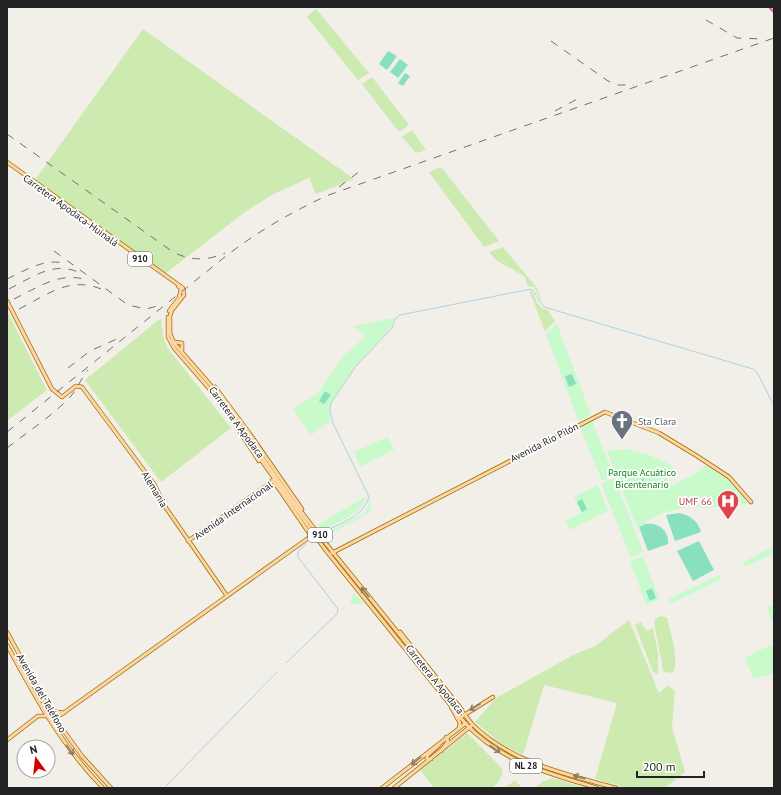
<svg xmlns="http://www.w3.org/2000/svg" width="781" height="795" font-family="'PT Sans',sans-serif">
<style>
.grass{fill:#cdebb0}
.park{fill:#c8facc}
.pitch{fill:#88e0be}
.water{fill:#aad3df}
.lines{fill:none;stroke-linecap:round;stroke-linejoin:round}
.stream{stroke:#aad3df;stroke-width:1}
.major-casing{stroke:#a06b00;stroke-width:4.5}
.highway-casing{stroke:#dc2a67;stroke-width:5}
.major{stroke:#fcd6a4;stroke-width:3}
.highway{stroke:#e892a2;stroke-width:3.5}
.rail{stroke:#707070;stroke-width:1;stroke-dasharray:8 8;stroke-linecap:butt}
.oneway{stroke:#8f7c63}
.labels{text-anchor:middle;stroke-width:3.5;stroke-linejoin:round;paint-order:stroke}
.shield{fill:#fff;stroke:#646464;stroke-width:1}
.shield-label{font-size:9px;font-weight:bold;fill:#222}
.street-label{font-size:10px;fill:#222;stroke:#fff}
.worship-label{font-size:10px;fill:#5b616d;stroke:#fff;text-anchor:start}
.park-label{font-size:10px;fill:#0c8416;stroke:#fff}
.health-label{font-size:10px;fill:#be3a42;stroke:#fff;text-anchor:end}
</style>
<rect width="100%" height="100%" fill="#f2efe9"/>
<g class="grass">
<path d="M316 9 369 73 358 80 307 17Z"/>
<path d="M143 29 354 179 316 194 309 178 272 195 245 212 165 274 35 180Z"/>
<path d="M372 77 409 125 399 132 362 84Z"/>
<path d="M412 130 426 150 416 153 402 137Z"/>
<path d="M441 167 499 241 484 247 429 172Z"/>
<path d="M503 247 537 288 543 304 534 287 528 286 524 276 497 261 489 252Z"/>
<path d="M529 290C539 296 533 307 548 310L555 321 545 331Z"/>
<path d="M7 311 47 390 7 421Z"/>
<path d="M161 318 163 335 167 347 231 428 161 482 85 380Z"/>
<path d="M661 616 667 618C670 629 680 663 673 673L664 672 663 670 654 622 656 618Z"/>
<path d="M629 620 659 693 668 685 675 691 672 727 685 772 665 788H625L595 779 617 703 544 685 523 755 500 743 475 722 496 698 573 655 595 646Z"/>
<path d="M641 622 646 631 653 628 658 654V674L653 672 635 625Z"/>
<path d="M467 733 502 768C503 776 499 784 491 788 484 790 444 788 434 788L420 770Z"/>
<path d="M553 778 586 788H534L544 781Z"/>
<path d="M515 780 522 788H505Z"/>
</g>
<g class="park">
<path d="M394 318 390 329 355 366 331 403 329 410 331 421 311 435 293 409 318 393 342 357 366 336 353 326Z"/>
<path d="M557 324 591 415 579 422 546 334Z"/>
<path d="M592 420 613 474 602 481 580 427Z"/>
<path d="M388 437 394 450 360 467 354 452Z"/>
<path d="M627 449 649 455 673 466 664 489 698 472 705 465 727 478 748 503 705 508 692 506 665 512 637 527 607 451Z"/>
<path d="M613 478 615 479 643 552 631 558 602 485 603 483Z"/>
<path d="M598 485 608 511 570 530 565 521 581 513 574 497Z"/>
<path d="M366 496C362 515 338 521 322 530L318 525Z"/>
<path d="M370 499 371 512 326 536 325 534 364 513 367 509Z"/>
<path d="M774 546V553L745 567 743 562Z"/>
<path d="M643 556 659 599 646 605 630 561Z"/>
<path d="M349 574 461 714 352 579Z"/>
<path d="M719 575 722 579 670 604 668 599Z"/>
<path d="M354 592 364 604H352L350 602Z"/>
<path d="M774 604V620H771L767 607Z"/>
<path d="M770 645H774L773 674 753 679 745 658Z"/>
<path d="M473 728 492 744 529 763 608 788C597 788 586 783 576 780 538 769 502 756 473 728Z"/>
</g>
<g class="pitch">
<path d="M388 51 397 56 387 70 379 64Z"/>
<path d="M400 59 408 65 398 78 390 72Z"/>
<path d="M405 73 410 76 403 86 398 83Z"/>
<path d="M572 374 576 384 569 387 565 376Z"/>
<path d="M325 391 331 395 324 404 319 401Z"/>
<path d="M582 499 587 509 582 512 577 502Z"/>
<path d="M679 513C690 515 698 521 701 532L675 541 666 515Z"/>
<path d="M645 524C658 522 669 530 668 544L648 551 639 527Z"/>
<path d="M699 541 714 570 693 581 677 551Z"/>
<path d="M652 588 656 598 650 601 646 591Z"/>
</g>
<path class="water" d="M644 478V481L647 485 655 483 658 486 645 489 641 479Z"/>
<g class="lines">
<g class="stream">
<path d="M323 532C341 523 363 517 369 497L333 423 330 411 331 403 356 366 392 328 395 319 400 315 531 289C537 294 538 301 544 307L753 369 757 372 773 404"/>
<path d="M286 663 337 614 338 609 298 557V552L306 544"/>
<path d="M164 788 277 672"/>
</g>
<g class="major-casing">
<g id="major">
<path d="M7 162 183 288 184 295 172 310 170 316V333L174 343 214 389 293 501 323 540 472 724C511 763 566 774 616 788"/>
<path d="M7 301 52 389 62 397 76 386 82 387 154 484 166 508 227 596"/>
<path d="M169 311 179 298 181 289 178 286"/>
<path d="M168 317V337L174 348 213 393 324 548 465 723C501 762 548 773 597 788"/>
<path d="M175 342 182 343V350"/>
<path d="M215 387 250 434 302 509"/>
<path d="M240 432 259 461"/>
<path d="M272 480 279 489"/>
<path d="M279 489 311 536"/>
<path d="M188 541 276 479"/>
<path d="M332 553 605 412 659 433 697 456 729 477 751 502"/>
<path d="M7 632 53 716 82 756 111 788"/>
<path d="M400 632 462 710"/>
<path d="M7 645C35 697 61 745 103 788"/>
<path d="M451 707 460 723 459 728"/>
<path d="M49 708 57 712 64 713"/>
<path d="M458 719 493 697"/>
<path d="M7 740 38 716H58L62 714 314 534"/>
<path d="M441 751 448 741 446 737"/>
<path d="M431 759H427V756L439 745"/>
<path d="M382 788 466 723"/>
<path d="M394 788 471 726"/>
</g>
</g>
<g class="highway-casing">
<path id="highway" d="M771 7 774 10"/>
</g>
<use href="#major" class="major"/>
<use href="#highway" class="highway"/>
<g class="rail">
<path d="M706 20 737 38 763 39"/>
<path d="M551 41 608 81 617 85H634"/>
<path d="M555 111 583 96"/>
<path d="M7 134 173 252C191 261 207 261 225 253"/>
<path d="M339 187 360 171"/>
<path d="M54 251 128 305 146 309 161 305"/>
<path d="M7 279C26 270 46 257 67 264"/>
<path d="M9 289C31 278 53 261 78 272"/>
<path d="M14 299C37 288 60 271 87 280"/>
<path d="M19 309C47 295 69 276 101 289"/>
<path d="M68 368 90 351 119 338"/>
<path d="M7 432 226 256C257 232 290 213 326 196L774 38"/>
<path d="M7 448C26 433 55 414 71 396 78 388 81 378 88 370"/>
</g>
</g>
<defs><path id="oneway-shaft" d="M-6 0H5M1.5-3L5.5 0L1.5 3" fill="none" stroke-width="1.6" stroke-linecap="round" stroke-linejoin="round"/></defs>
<g class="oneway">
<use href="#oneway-shaft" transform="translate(365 592) rotate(-129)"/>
<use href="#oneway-shaft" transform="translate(475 707) rotate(149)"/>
<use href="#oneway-shaft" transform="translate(495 749) rotate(34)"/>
<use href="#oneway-shaft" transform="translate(70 750) rotate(53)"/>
<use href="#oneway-shaft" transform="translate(416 761) rotate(141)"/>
<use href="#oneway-shaft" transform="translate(579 777) rotate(-164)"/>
</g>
<defs>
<g id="church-pin" transform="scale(1.15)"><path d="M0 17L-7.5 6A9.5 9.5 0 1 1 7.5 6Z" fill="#6b7280" stroke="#fff"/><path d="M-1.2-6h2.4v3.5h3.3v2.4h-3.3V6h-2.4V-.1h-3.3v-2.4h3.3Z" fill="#fff"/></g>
<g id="hospital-pin" transform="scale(1.15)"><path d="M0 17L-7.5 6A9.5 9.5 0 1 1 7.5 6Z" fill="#e0444e" stroke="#fff"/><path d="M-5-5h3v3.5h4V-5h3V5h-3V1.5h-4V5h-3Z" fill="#fff"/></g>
</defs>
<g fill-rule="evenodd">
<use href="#church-pin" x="622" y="421"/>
<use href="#hospital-pin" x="728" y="501"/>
</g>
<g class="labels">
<g class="shield">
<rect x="128" y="252" width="24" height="14" rx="3"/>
<rect x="308" y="528" width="24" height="14" rx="3"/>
<rect x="510" y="759" width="32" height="14" rx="3"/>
</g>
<g class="shield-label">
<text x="140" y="262">910</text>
<text x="320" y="538">910</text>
<text x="526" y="769">NL 28</text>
</g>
<g class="street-label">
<text transform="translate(71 210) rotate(36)" y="4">Carretera Apodaca-Huinalá</text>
<text transform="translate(237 422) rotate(54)" y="4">Carretera A Apodaca</text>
<text transform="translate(544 442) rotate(-27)" y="4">Avenida Río Pilón</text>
<text transform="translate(155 489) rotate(59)" y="4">Alemania</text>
<text transform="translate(233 510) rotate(-35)" y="4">Avenida Internacional</text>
<text transform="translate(435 679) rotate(51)" y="4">Carretera A Apodaca</text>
<text transform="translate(42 693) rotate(60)" y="4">Avenida del Teléfono</text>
</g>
<g class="worship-label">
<text x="638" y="425">Sta Clara</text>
</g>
<g class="park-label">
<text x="642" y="476">Parque Acuático<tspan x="642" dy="12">Bicentenario</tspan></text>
</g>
<g class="health-label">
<text x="712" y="505">UMF 66</text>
</g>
</g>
<rect width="781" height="795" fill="none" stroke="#222222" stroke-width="16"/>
<g transform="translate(36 759) rotate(345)"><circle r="19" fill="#ffffff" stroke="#a7a7a7"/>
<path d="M0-3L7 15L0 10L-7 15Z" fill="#d40000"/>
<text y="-6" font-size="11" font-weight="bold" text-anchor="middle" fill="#222222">N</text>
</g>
<path d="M637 771v6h67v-6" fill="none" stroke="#222222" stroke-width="2"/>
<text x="643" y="771" font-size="12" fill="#222222" stroke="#ffffff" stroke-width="3" paint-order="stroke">200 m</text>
</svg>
